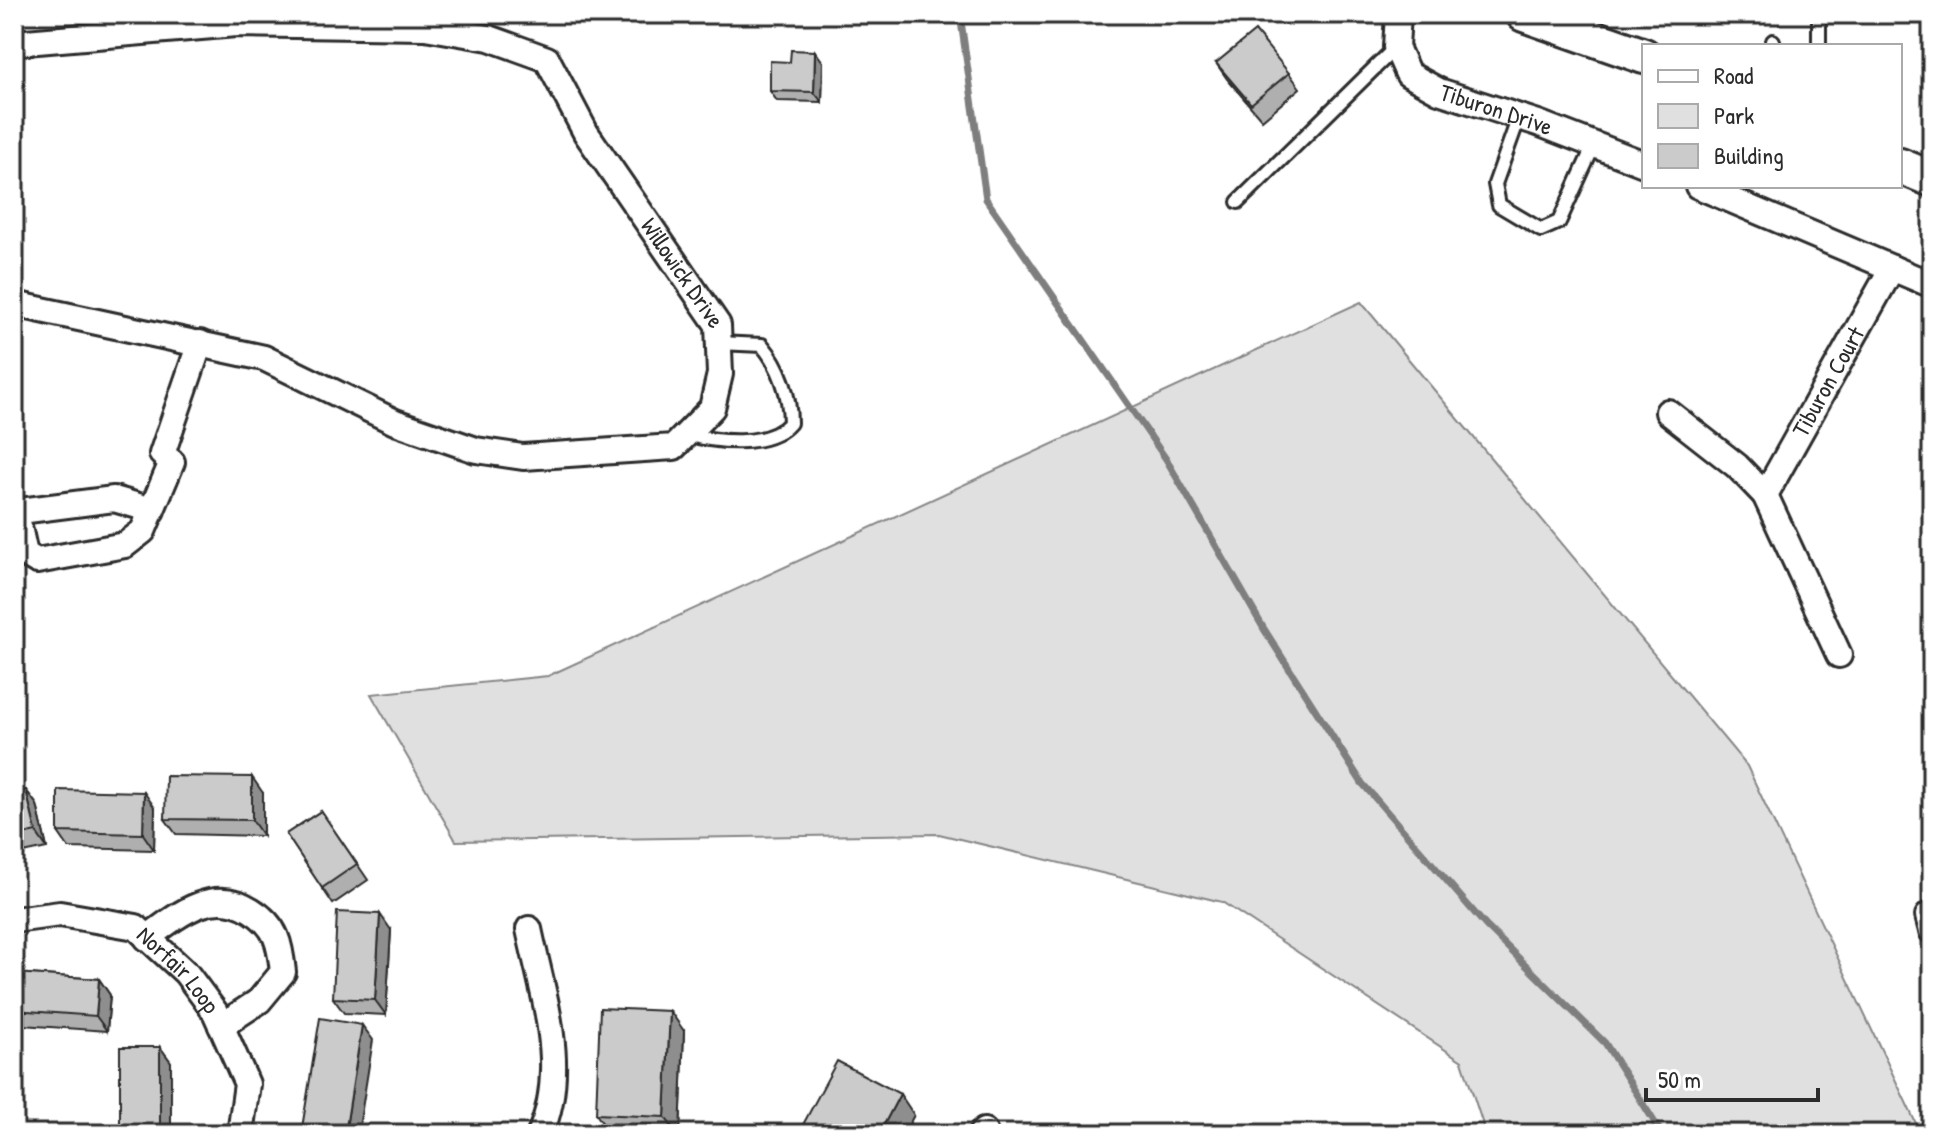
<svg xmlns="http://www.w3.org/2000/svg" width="1946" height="1148" font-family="'Patrick Hand',sans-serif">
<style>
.green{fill:#e0e0e0;stroke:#868686;stroke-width:2}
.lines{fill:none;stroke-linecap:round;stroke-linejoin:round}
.stream{stroke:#7e7e7e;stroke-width:7}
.lane-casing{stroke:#2b2b2b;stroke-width:18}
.street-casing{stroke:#2b2b2b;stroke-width:30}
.secondary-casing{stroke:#2b2b2b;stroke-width:40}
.lane{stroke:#fff;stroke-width:12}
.street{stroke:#fff;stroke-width:24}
.secondary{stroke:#fff;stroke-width:34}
.wall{fill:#afafaf;stroke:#2b2b2b;stroke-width:2}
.shaded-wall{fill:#8e8e8e;stroke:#2b2b2b;stroke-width:2}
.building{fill:#cbcbcb;stroke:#2b2b2b;stroke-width:2}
.labels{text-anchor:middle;stroke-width:7;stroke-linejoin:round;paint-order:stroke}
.street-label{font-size:24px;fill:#2b2b2b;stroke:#fff}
</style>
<rect width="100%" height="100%" fill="#fff"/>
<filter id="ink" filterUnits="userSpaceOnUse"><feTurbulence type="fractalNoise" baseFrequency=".0125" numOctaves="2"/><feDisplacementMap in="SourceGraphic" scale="16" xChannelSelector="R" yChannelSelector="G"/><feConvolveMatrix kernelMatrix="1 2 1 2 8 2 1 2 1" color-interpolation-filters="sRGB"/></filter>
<g filter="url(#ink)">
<path class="green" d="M1361 302 1747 766 1921 1134H1486L1462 1061 1222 902 939 834 456 841 371 694 548 676Z"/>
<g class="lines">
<path class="stream" d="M960 14 986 199 1166 459 1264 629 1362 783 1486 926 1605 1043 1662 1134"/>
<g class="lane-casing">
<g id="lane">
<path d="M1819 14V42"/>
<path d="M1772 46 1773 41"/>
<path d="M1519 117 1495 184 1499 205 1541 230 1559 222 1594 145"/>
<path d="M1238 202 1396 47"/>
<path d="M686 434C715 442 768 449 790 423 790 396 780 366 762 345L719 343"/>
</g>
</g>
<g class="street-casing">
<g id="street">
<path id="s1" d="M1398 14 1396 47 1408 74 1439 91 1538 123 1644 164"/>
<path id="s2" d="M14 43 236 24 425 27 489 38 547 59 586 133 718 325 720 374 712 408 674 447 523 457 476 450 395 422 264 358 14 304"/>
<path d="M1698 186 1932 285"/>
<path d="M1668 412 1737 466 1765 495"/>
<path d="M152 510 114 499 20 511 18 522 25 554 37 561 125 545 143 531 172 462 162 454 200 343"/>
<path id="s3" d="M1839 655 1765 495 1892 268"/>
<path d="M1932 913 1928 916 1932 931"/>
<path id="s4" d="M14 920 60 914 136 927 186 973 215 1012 247 1084 240 1134"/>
<path d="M529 929C543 996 569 1068 540 1134"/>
<path d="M147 938C179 914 213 886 251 910 277 926 280 944 283 972L259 1001 221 1026"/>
<path d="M981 1134 984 1131"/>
</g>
</g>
<g class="secondary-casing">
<g id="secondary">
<path d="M1524 14 1644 56"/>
<path d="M1900 166 1932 179"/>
</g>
</g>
<use href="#lane" class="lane"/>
<use href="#street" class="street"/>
<use href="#secondary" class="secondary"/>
</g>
<g class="wall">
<path d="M790 62H823L822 102 777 101 770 91Z"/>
<path d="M1216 63 1289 73 1300 88 1262 120 1227 79Z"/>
<path d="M26 790 37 805 47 848 14 855V792Z"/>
<path d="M263 793V836L176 834 165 819Z"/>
<path d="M155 808 154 850 69 848 58 832Z"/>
<path d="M321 811 368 880 333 904 286 834Z"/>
<path d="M391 930 386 1015 344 1013 333 998Z"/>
<path d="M14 973 99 979 110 995 107 1031 22 1025 14 1014Z"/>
<path d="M684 1031 680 1134H610L596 1114Z"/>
<path d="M160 1047 171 1062V1134H121L120 1132Z"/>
</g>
<g class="shaded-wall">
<path d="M815 51 823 62 822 102 814 92Z"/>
<path d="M252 777 263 793V836L252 820Z"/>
<path d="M26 790 37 805 47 848 36 832Z"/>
<path d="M144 792 155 808 154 850 143 834Z"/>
<path d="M380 914 391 930 386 1015 375 1000Z"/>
<path d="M99 979 110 995 107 1031 96 1016Z"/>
<path d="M670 1011 684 1031 680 1134H677L665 1117Z"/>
<path d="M362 1025 373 1040 358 1134H345Z"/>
<path d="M160 1047 171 1062V1134H161L160 1132Z"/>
<path d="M900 1094 914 1115 904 1134H879Z"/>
</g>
<g class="building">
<path d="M1255 31 1289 73 1251 104 1216 63Z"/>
<path d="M791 50 815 51 814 92 770 91V61L790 62Z"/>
<path d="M166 776 252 777V820L165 819Z"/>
<path d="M26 790 36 832 14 837V792Z"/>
<path d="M58 790 144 792 143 834 58 832Z"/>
<path d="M321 811 357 864 322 888 286 834Z"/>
<path d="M337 912 380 914 375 1000 333 998Z"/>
<path d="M14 973 99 979 96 1016 14 1010Z"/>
<path d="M600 1008 670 1011 665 1117 596 1114Z"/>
<path d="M320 1018 362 1025 345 1134H301Z"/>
<rect x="120" y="1047" width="40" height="85"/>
<path d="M837 1061 900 1094 879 1134H798Z"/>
</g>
</g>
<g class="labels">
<g class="street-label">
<text dy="8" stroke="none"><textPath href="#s1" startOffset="158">Tiburon Drive</textPath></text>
<text dy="8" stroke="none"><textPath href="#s2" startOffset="792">Willowick Drive</textPath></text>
<text dy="8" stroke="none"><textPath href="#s3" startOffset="306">Tiburon Court</textPath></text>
<text dy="8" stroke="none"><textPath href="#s4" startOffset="184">Norfair Loop</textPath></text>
</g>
</g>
<rect width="1946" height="1148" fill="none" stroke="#fff" stroke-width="48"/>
<rect x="24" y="24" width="1898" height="1100" fill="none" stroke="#2b2b2b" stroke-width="3" filter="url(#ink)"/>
<rect x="1642" y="44" width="260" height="144" fill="#ffffff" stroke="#aaaaaa" stroke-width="2"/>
<rect x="1658" y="70" width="40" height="12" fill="#ffffff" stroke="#aaaaaa" stroke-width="2"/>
<text x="1714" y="84" font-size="24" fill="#2b2b2b">Road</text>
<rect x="1658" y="104" width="40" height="24" fill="#e0e0e0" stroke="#aaaaaa" stroke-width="2"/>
<text x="1714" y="124" font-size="24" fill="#2b2b2b">Park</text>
<rect x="1658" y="144" width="40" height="24" fill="#cbcbcb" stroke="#aaaaaa" stroke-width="2"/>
<text x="1714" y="164" font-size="24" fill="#2b2b2b">Building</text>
<path d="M1646 1088v12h172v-12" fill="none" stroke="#2b2b2b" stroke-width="4"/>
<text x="1658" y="1088" font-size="24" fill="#2b2b2b" stroke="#ffffff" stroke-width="6" paint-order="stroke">50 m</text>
</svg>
